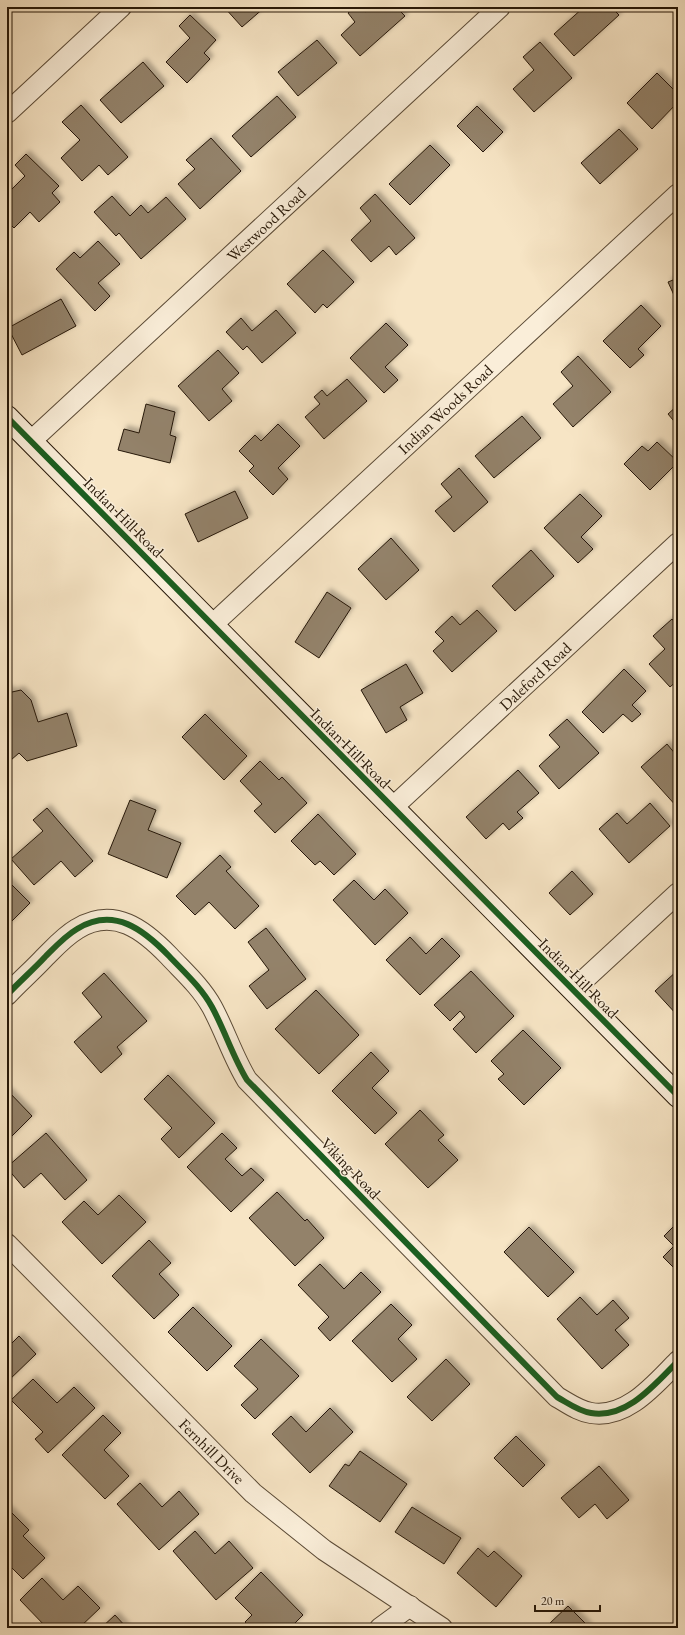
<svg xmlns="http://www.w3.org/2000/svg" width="685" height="1635" font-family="'EB Garamond',serif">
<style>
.building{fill:#93826a;stroke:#261707;filter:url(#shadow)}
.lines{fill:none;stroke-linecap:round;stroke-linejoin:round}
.street-casing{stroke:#5a4a36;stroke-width:22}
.secondary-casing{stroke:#261707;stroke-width:24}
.street{stroke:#faeed9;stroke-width:20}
.secondary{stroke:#faeed9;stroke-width:22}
.cycleway-casing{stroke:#faeed9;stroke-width:8}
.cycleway{stroke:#1b5e20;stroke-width:6}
.labels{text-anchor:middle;stroke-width:3;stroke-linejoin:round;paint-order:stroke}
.street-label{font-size:16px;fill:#261707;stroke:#faeed9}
</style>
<defs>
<filter id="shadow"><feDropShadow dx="3.5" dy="-3.5" stdDeviation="2" flood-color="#0004"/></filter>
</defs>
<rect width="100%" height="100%" fill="#f7e5c5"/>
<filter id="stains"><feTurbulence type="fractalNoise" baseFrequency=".005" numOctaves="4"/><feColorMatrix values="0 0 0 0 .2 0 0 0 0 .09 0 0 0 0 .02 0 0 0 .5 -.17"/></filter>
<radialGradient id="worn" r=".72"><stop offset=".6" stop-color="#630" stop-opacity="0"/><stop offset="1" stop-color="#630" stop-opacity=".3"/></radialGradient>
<g class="building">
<path d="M224 7H265L242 27Z"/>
<path d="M355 7H360L365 12 371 7H396L405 16 360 56 341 35 355 22 348 13Z"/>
<path d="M584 7H611L619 15 574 56 554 34Z"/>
<path d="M190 15 216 40 204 53 210 59 187 83 166 62 190 38 179 26Z"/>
<path d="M317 40 337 63 298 96 278 72Z"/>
<path d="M540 42 572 78 534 112 513 89 534 70 523 57Z"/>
<path d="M143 62 164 86 121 123 100 100Z"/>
<path d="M657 73 678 94V102L652 129 627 103Z"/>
<path d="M277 96 296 117 251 157 232 136Z"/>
<path d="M81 105 128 157 108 175 99 165 82 181 61 158 80 140 62 122Z"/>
<path d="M477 106 503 132 483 152 457 126Z"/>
<path d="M619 129 638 149 600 184 581 163Z"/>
<path d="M211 138 241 171 200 209 178 184 195 169 186 160Z"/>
<path d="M430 145 450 165 410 205 389 184Z"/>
<path d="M26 154 59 186 52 193 60 202 39 222 30 212 14 228 7 221V194L25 176 15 165Z"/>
<path d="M375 194 415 238 396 255 389 246 371 262 351 240 371 221 360 208Z"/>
<path d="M112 196 130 216 141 205 148 213 166 197 186 219 141 259 119 233 116 236 94 212Z"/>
<path d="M98 241 120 264 98 283 110 296 95 311 56 269 74 252 80 258Z"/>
<path d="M323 250 354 282 327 308 323 304 315 313 287 284Z"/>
<path d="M678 278V304L668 282Z"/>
<path d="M61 299 76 326 22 355 8 328Z"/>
<path d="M641 305 661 326 638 349 644 355 630 368 603 341Z"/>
<path d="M276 310 296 333 262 363 247 346 243 350 226 332 241 318 252 331Z"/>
<path d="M386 323 408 345 385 367 398 380 384 393 350 358Z"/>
<path d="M218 350 239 373 222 389 232 401 209 421 178 386Z"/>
<path d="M578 356 611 392 573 427 553 404 573 386 561 372Z"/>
<path d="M347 379 367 401 324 439 305 417 320 404 314 397 322 390 327 396Z"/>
<path d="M146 404 175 412 170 435 176 437 170 463 118 450 124 429 139 433Z"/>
<path d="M678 405V426L668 414Z"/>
<path d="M522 416 541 438 494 478 475 456Z"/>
<path d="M278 424 300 446 278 468 288 479 273 495 249 471 254 466 239 451 255 435 261 441Z"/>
<path d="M657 442 678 462 650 490 624 464 642 446 648 451Z"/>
<path d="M459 468 488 502 454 532 435 511 452 497 441 484Z"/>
<path d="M235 491 248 518 198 542 185 514Z"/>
<path d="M580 494 602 516 581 537 593 549 578 563 544 528Z"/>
<path d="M391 538 419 570 386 600 358 569Z"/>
<path d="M531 550 554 576 515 611 492 586Z"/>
<path d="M327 592 351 608 319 658 295 642Z"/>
<path d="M477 610 497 631 452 672 433 651 444 641 435 632 452 616 460 625Z"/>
<path d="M672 619 678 626V680L670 687 649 664 665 649 653 636Z"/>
<path d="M406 664 423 693 400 707 407 720 386 733 361 690Z"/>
<path d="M624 669 646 691 632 705 641 714 632 722 623 714 603 733 582 712Z"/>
<path d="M7 688 12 692 21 690 31 700 38 722 67 713 77 746 27 761 19 753 11 760 7 756Z"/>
<path d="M205 714 247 756 224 780 182 737Z"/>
<path d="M567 719 599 753 559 789 539 766 560 747 549 735Z"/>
<path d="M667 744 677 756 678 755V808L641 767Z"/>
<path d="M260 761 279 780 282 777 307 803 275 833 254 811 262 804 240 781Z"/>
<path d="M518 770 539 793 517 812 523 818 509 830 503 823 486 839 466 817Z"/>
<path d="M130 800 156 810 148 830 181 843 167 878 108 854Z"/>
<path d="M650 803 670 826 629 863 599 829 617 813 627 824Z"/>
<path d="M47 808 93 861 75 877 61 861 34 885 11 859 43 831 33 820Z"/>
<path d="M318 814 356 854 334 875 320 861 315 865 291 841Z"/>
<path d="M220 855 231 867 226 871 259 906 235 929 209 902 195 915 176 896Z"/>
<path d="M572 871 593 894 570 915 549 893Z"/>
<path d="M7 880 30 903 7 926Z"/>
<path d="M354 880 374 900 385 889 408 913 375 945 333 900Z"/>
<path d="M266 928 306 979 267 1009 249 986 269 970 248 942Z"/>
<path d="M410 937 426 954 442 938 460 956 420 995 386 960Z"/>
<path d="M678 970V1016L655 991Z"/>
<path d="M471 971 514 1016 476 1053 453 1029 465 1017 460 1011 450 1021 434 1005Z"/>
<path d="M104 973 147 1021 117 1047 122 1054 101 1073 74 1042 102 1017 82 993Z"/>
<path d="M316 990 359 1035 319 1074 275 1029Z"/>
<path d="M523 1030 561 1068 524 1105 498 1079 504 1074 491 1061Z"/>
<path d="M371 1052 389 1071 372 1088 397 1113 375 1134 332 1091Z"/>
<path d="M168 1075 215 1123 179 1158 161 1139 172 1128 144 1099Z"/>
<path d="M7 1090 32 1116 7 1141Z"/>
<path d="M420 1110 444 1135 438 1140 458 1160 428 1188 385 1144Z"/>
<path d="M46 1133 87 1180 65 1200 41 1173 24 1188 7 1168V1167Z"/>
<path d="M222 1133 237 1148 225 1159 242 1176 251 1168 264 1180 231 1212 187 1167Z"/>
<path d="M277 1192 305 1221 307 1219 324 1238 295 1266 249 1218Z"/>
<path d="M119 1195 146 1222 102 1264 62 1222 84 1201 98 1215Z"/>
<path d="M678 1222V1272L663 1257 674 1246 664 1236Z"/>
<path d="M529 1227 574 1272 548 1297 504 1252Z"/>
<path d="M149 1240 171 1263 159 1274 179 1295 154 1319 112 1276Z"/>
<path d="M320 1264 344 1289 361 1272 381 1292 330 1341 318 1328 329 1317 298 1285Z"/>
<path d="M580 1297 597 1315 613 1300 629 1318 615 1330 629 1345 602 1369 557 1319Z"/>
<path d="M391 1304 412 1325 398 1339 417 1359 392 1382 352 1341Z"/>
<path d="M193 1307 232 1346 207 1371 168 1332Z"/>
<path d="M19 1336 36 1354 7 1382V1348Z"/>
<path d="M261 1339 299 1376 255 1419 241 1405 258 1389 234 1366Z"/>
<path d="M446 1359 470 1384 432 1421 407 1397Z"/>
<path d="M33 1379 57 1403 74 1387 95 1408 48 1453 35 1439 43 1432 11 1400Z"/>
<path d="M330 1408 353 1432 310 1473 272 1434 291 1416 306 1432Z"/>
<path d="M103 1415 121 1433 104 1450 129 1476 105 1499 62 1455Z"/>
<path d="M516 1436 545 1465 523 1487 494 1458Z"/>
<path d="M360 1451 407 1484 380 1522 329 1486 345 1464 349 1466Z"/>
<path d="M599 1466 629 1500 607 1519 595 1504 579 1518 561 1498Z"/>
<path d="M140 1483 162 1507 179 1491 199 1514 159 1550 117 1504Z"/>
<path d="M412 1507 461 1538 444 1564 395 1532Z"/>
<path d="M7 1508 29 1530 23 1536 45 1558 23 1579 7 1563Z"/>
<path d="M195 1531 215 1554 229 1541 253 1568 216 1600 173 1551Z"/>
<path d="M478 1548 488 1557 494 1551 522 1576 496 1607 457 1573Z"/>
<path d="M261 1572 303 1615 290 1628H251L245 1622 252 1615 235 1598Z"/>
<path d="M42 1578 63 1600 78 1586 100 1608 79 1628H47L20 1600Z"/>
<path d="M568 1606 590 1628H553L549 1624Z"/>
<path d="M115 1615 127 1628H101Z"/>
</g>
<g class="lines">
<g class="street-casing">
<g id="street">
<path d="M7 113 121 7"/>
<path d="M31 441 500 7"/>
<path d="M212 625 678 194"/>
<path d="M392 808 678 543"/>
<path d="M573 990 678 893"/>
<path d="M7 995C19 982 33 970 45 957 55 947 65 936 77 929 114 906 144 930 169 956 184 972 201 987 212 1007 225 1031 233 1057 247 1080L557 1397C568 1403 578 1411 591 1413 627 1419 655 1384 678 1361"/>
<path d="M7 1244 253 1493 324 1550 442 1628"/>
<path d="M380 1628 410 1606"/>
</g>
</g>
<g class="secondary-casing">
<path id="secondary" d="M7 417 678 1096"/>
</g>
<use href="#street" class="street"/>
<use href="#secondary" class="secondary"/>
<g class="cycleway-casing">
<g id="cycleway">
<path d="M7 417 678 1096"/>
<path d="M7 995C19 982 33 970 45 957 55 947 65 936 77 929 114 906 144 930 169 956 184 972 201 987 212 1007 225 1031 233 1057 247 1080L557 1397C568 1403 578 1411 591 1413 627 1419 655 1384 678 1361"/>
</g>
</g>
<use href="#cycleway" class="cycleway"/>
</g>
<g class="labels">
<g class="street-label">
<text transform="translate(266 224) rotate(-43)" y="6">Westwood Road</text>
<text transform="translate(445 409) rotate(-43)" y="6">Indian Woods Road</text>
<text transform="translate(124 517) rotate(45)" y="6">Indian Hill Road</text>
<text transform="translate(535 676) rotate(-43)" y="6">Daleford Road</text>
<text transform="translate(351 748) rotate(45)" y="6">Indian Hill Road</text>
<text transform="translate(579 978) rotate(45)" y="6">Indian Hill Road</text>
<text transform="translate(351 1168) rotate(46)" y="6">Viking Road</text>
<text transform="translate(212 1451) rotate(45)" y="6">Fernhill Drive</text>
</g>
</g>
<rect width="685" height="1635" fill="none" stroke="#f7e5c5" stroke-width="24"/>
<rect x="8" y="8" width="669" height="1619" fill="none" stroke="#261707" stroke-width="2"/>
<rect x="12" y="12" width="661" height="1611" fill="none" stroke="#261707"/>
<path d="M535 1605v6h65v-6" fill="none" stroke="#261707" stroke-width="2"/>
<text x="541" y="1605" font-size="12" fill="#261707" stroke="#faeed9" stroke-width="3" paint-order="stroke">20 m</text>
<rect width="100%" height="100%" filter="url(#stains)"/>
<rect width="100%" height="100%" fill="url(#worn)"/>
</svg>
